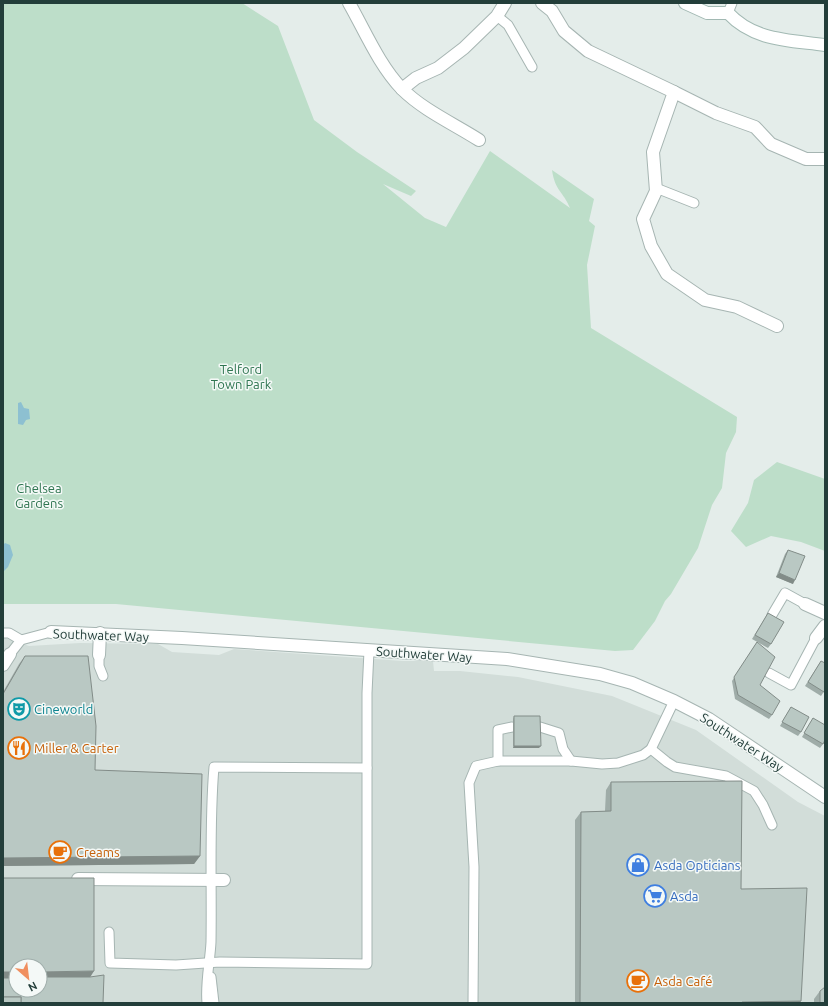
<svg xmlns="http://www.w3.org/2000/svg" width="828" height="1006" font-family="Ubuntu,sans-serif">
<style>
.built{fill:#d2ddd9;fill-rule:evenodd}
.green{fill:#bddec9}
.water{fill:#8dc0d1}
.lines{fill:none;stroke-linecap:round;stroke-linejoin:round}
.lane-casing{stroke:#a6b5b2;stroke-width:11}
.street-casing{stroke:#a6b5b2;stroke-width:14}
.secondary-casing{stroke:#a2b9b3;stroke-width:14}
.lane{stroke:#fff;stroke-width:9}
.street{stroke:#fff;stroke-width:12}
.secondary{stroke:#fff;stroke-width:12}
.wall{fill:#9faca8}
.shaded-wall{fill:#828c88}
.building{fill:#b9c8c3;stroke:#828c88}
.labels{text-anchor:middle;stroke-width:3;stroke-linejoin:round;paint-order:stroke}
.park-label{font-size:13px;fill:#2e7550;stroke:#f4f9f7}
.street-label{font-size:13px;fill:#233e3a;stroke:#f4f9f7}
.culture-label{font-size:13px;fill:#0d838f;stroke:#f4f9f7;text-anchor:start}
.food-label{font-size:13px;fill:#c56008;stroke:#f4f9f7;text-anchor:start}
.shop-label{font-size:13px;fill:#366cbe;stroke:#f4f9f7;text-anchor:start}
</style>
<rect width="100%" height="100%" fill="#e4edea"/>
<path class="built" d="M3 633 5 638 29 646 80 643 158 644 172 652 219 655 234 649 403 661H433L434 671H460L518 677 612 696 696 730 798 802 825 816V1003H3ZM16 966H40V990H16Z"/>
<g class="green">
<path d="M3 3H242L278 26 314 120 357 152 416 191 411 196 383 184 425 218 446 227 490 151 570 208C563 191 555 191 552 170L594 199 589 221 595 226 587 265 591 328 737 417 736 432 726 453 722 488 712 505 698 548 671 594 665 601 655 621 633 650 615 651 116 604H3Z"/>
<path d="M777 462 825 479V551L801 542 771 536 746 547 731 531 748 503 754 480Z"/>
</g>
<g class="water">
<path d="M21 402 24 408 29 409 30 419 26 420 23 425 18 424V403Z"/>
<path d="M5 543 10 545 13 555 8 567 3 572V545Z"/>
</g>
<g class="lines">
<g class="lane-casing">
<g id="lane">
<path d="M728 13 732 3"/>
<path d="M497 16 508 25 532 67"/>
<path d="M656 188 694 203"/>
<path d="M772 615 785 593 805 604"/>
<path d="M3 633H9L21 640"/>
<path d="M10 654 21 640 51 632"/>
<path d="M99 655V666L103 676"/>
<path d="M769 673 791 685 816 638"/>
<path d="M540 727 559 733 563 749 571 761"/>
<path d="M651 749 667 762 675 767 726 776 754 791 763 805 772 825"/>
<path d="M498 761V730L512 727"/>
<path d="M109 932 110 963 176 965 220 962 367 964V693L369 651"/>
<path d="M211 977 214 1003"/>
<path d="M207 1003C205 983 210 962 211 942 212 884 209 825 214 767L367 768"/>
<path d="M473 1003 474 867 469 783 476 766 498 761H571L602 764 618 763 643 755 651 749 674 701"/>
</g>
</g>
<g class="street-casing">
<g id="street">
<path d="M349 3C365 31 379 65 402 89 423 110 454 124 479 140"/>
<path d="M542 3 552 11 564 31 588 51 674 92 653 152 656 191 643 219 651 246 667 274 705 300 737 307 777 326"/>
<path d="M402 89 416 78 438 68 464 48 497 16 505 3"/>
<path d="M674 92 716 113 755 127 771 144 806 159H825"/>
<path d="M805 604 825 613"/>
<path d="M51 632 182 638 507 659 600 674 632 683 674 701 709 719 825 797"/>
<path d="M816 638 825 626"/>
<path d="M99 655 100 633"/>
<path d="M3 665 10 654"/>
<path d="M78 879 224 880"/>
</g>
</g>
<g class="secondary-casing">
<path id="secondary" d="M685 3 707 13H728C754 41 789 40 825 45"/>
</g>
<use href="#lane" class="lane"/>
<use href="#street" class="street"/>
<use href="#secondary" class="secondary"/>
</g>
<g class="wall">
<path d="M788 550 793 584 776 577 785 554Z"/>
<path d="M768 613 771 644 768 648 752 639Z"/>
<path d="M757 642 760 685 772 715 769 719 735 699 732 681Z"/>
<path d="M25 656 95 770 200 856 194 864 3 866V692L19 664Z"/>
<path d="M821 661 825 690 821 696 805 686Z"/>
<path d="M791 707 801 732 798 736 780 726Z"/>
<path d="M514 716 539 748H513V719Z"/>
<path d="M813 718 823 744 820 748 802 737Z"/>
<path d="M611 782 741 889 801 1001 799 1003H575V820L581 812 605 811 606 790Z"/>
<path d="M820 991 825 1003H814V999Z"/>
</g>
<g class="shaded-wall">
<path d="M779 573 795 580 793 584 776 577Z"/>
<path d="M514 746H541L539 748H513Z"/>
<path d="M200 856 194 864 3 866V858Z"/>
<path d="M94 971 89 979H40V972Z"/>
<rect x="3" y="972" width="13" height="8"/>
<path d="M801 1001 799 1003H741L742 1002Z"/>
</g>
<g class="building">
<path d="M788 550 805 556 795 580 779 573Z"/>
<path d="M768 613 784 622 771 644 755 635Z"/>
<path d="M757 642 775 657 760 685 780 701 772 715 738 695 734 677Z"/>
<path d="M25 656H88L96 726 95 770 202 774 200 856 3 858V694Z"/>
<path d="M821 661 825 663V690L824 692 808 682Z"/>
<path d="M791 707 809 717 801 732 782 722Z"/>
<path d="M514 716H540L541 746H514Z"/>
<path d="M813 718 825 725V740L823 744 804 733Z"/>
<path d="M742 781 741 889 807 888 801 1001 742 1002V1003H580L581 812 611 811V782Z"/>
<path d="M3 878H94V971L40 972V966H16V972H3Z"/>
<path d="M104 975 103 1003H21V997H3V978H16V990H40V977H90Z"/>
<path d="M825 987V1003H820V991Z"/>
<rect x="3" y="997" width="18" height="6"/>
</g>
<defs>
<g id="theatre-ring" transform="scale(1.15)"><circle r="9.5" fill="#f4f9f7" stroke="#0f9aa8" stroke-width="1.5"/><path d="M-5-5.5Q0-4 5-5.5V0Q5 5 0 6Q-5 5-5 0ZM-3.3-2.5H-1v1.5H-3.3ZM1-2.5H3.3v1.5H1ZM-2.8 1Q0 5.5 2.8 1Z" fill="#0f9aa8"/></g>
<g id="restaurant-ring" transform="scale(1.15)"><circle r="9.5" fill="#f4f9f7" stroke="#e8710a" stroke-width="1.5"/><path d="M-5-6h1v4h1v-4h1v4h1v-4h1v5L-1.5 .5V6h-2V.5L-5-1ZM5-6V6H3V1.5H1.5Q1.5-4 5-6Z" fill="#e8710a"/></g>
<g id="cafe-ring" transform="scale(1.15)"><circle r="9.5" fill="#f4f9f7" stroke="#e8710a" stroke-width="1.5"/><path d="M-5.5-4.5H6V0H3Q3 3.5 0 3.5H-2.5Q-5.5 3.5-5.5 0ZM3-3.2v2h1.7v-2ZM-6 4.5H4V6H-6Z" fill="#e8710a"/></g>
<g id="shop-ring" transform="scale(1.15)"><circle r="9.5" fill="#f4f9f7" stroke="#3f7fe0" stroke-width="1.5"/><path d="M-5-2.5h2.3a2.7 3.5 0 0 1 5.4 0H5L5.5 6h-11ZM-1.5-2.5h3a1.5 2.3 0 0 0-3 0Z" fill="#3f7fe0"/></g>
<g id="supermarket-ring" transform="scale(1.15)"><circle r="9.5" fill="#f4f9f7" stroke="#3f7fe0" stroke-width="1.5"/><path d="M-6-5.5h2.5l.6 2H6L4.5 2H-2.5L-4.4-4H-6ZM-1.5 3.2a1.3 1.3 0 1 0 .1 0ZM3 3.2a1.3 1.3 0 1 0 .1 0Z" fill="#3f7fe0"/></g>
</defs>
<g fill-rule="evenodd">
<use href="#theatre-ring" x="19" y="709"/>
<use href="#restaurant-ring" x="19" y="748"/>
<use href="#cafe-ring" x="60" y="852"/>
<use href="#shop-ring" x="638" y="865"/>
<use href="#supermarket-ring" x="655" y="896"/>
<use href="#cafe-ring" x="638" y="981"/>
</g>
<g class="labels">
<g class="park-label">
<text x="241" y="374">Telford<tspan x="241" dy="15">Town Park</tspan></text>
<text x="39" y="493">Chelsea<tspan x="39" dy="15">Gardens</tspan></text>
</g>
<g class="street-label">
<text transform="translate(101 635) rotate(2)" y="5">Southwater Way</text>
<text transform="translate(424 654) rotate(4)" y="5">Southwater Way</text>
<text transform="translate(742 742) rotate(33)" y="5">Southwater Way</text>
</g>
<g class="culture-label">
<text x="34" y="714">Cineworld</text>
</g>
<g class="food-label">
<text x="34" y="753">Miller &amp; Carter</text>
<text x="76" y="857">Creams</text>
<text x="654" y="986">Asda Café</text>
</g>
<g class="shop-label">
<text x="654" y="870">Asda Opticians</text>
<text x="670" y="901">Asda</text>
</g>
</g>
<rect width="828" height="1006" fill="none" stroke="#233e3a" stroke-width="8"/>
<g transform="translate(28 978) rotate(152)"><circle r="19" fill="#f4f9f7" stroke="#a0aeab"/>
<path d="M0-3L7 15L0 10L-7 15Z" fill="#f08f5f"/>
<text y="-6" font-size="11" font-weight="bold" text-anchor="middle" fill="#233e3a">N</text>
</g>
</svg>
